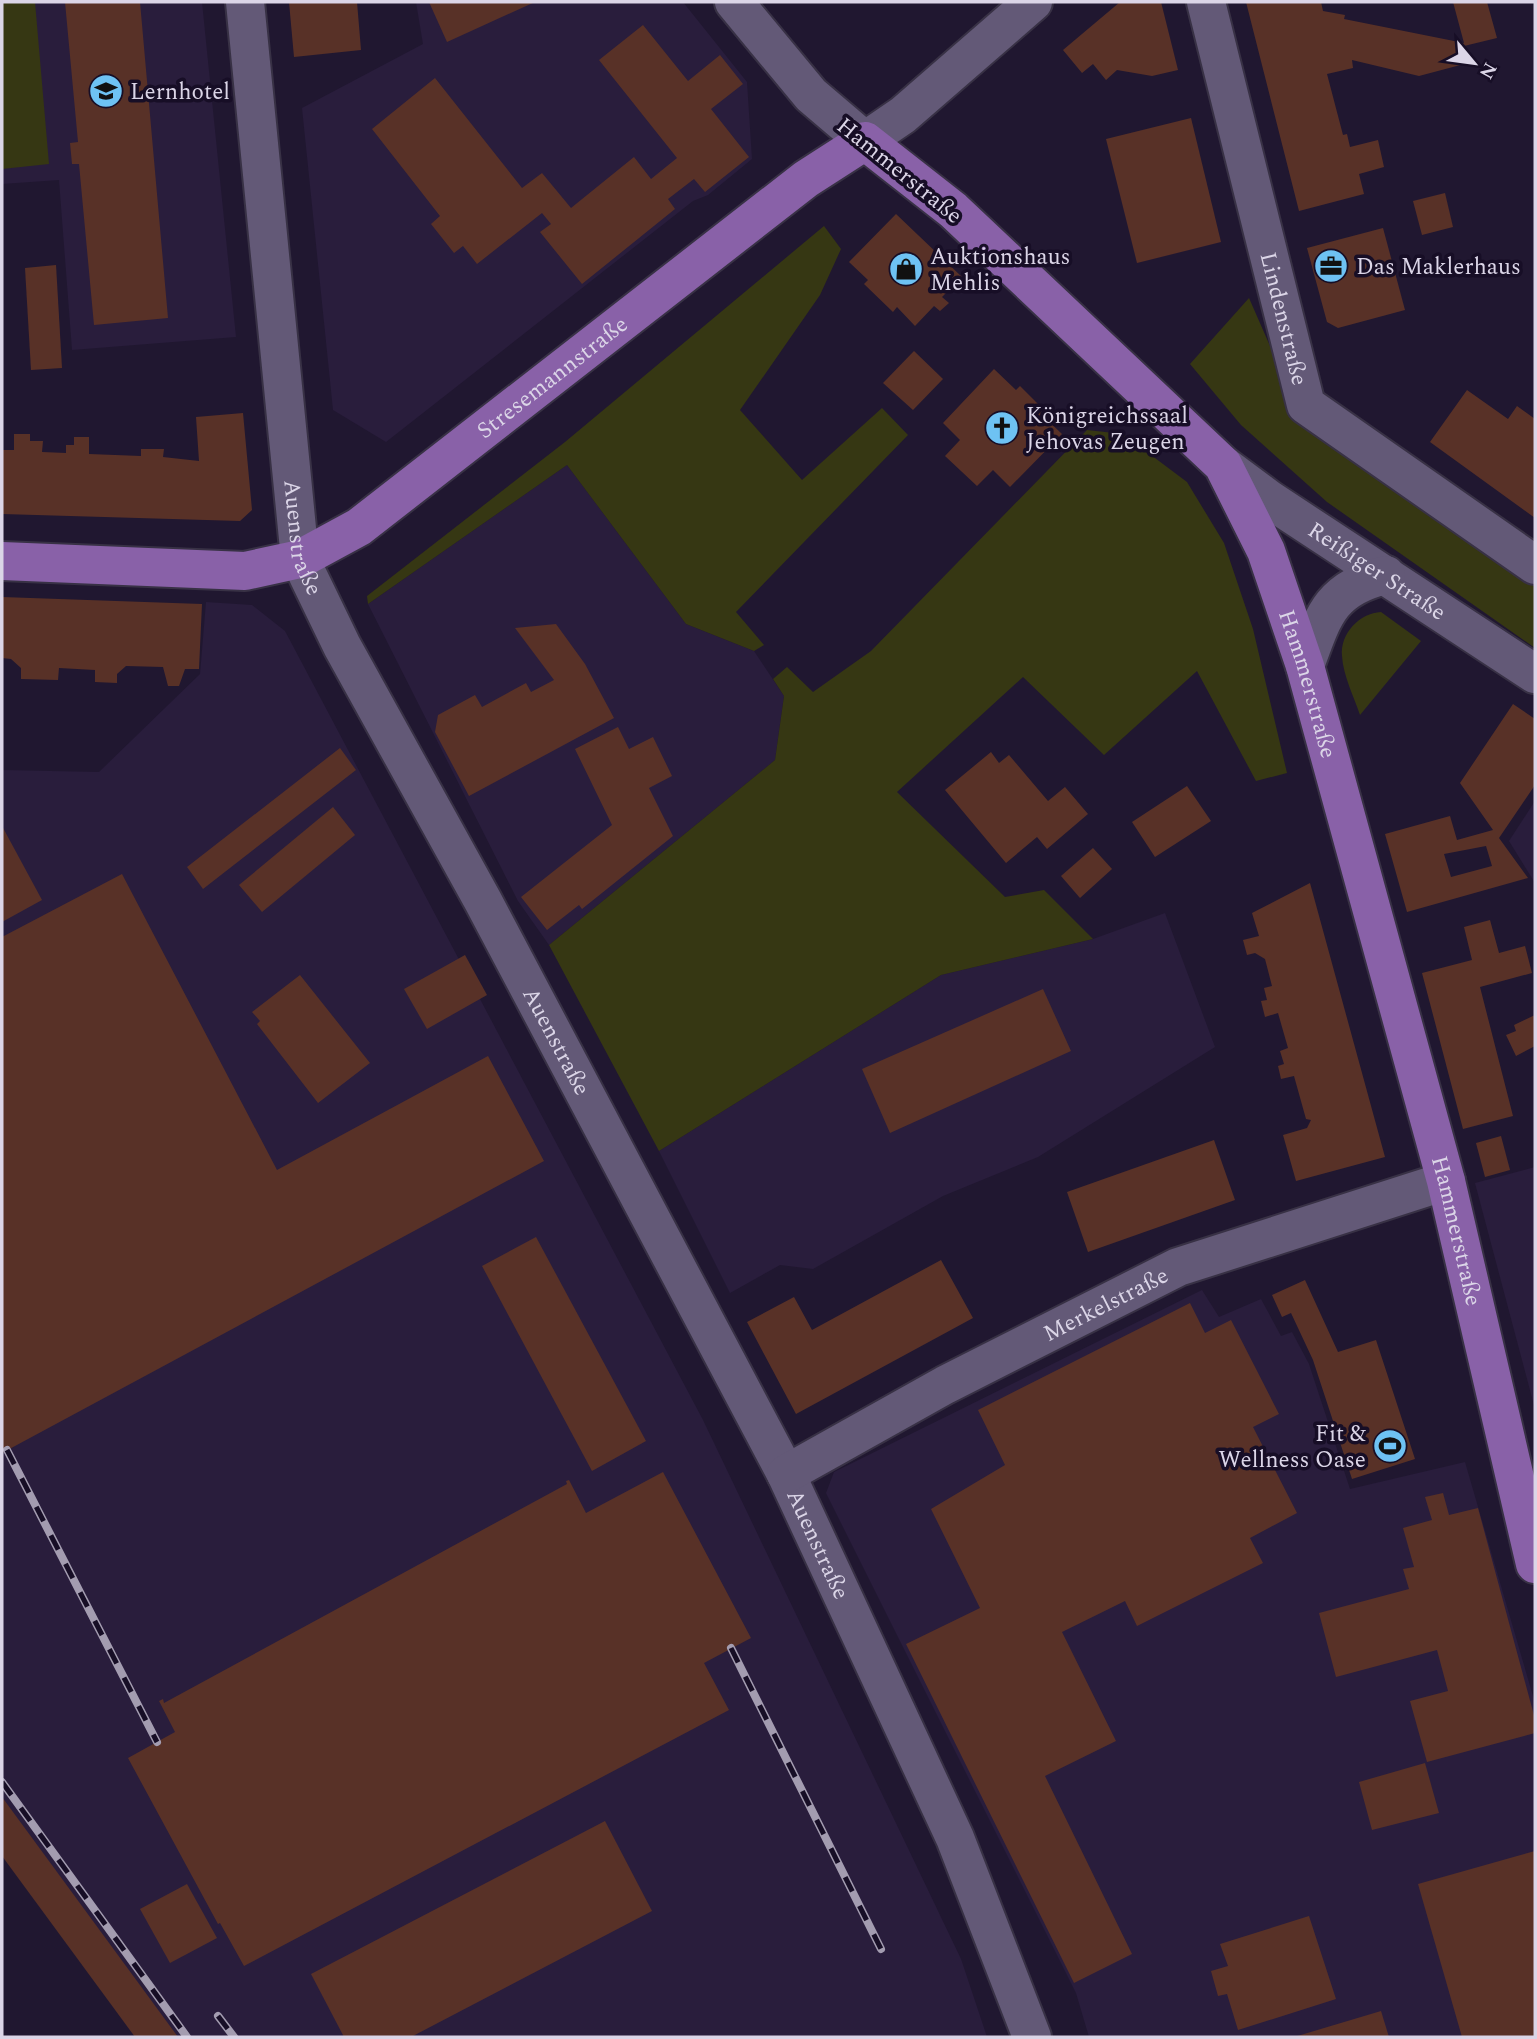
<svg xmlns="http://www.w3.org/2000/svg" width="1537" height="2039" font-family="Spectral,serif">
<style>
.built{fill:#291d3c}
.green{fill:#363713}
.building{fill:#583127;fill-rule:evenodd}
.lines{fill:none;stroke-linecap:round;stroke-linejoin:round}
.street-casing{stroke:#383145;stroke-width:42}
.secondary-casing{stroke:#383145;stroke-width:42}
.primary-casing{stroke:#383145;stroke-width:42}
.street{stroke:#635977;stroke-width:38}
.secondary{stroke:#635977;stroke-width:38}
.primary{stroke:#8961a8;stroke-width:38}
.rail-casing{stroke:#a39cb0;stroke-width:8}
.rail{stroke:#170e26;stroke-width:5;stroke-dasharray:16;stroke-linecap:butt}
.labels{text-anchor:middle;stroke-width:7;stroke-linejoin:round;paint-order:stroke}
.poi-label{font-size:23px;fill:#dbd5e7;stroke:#170e26;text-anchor:start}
.street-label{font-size:23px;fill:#dbd5e7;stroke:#170e26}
</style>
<rect width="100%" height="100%" fill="#201730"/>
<g class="built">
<path d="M2 2H202L236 337 72 350 59 180 2 184Z"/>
<path d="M416 2H683L747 82 752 159 708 195 693 201 386 442 333 410 302 108 423 44Z"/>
<path d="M567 465 686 624 754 651 784 696 775 760 549 945 518 901 368 604Z"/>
<path d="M206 602 252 605 285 631 703 1420 961 1959 987 2037H160L2 1817V770L99 772 200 674Z"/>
<path d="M1535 801V883L1509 841Z"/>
<path d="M1165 913 1215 1047 1038 1157 943 1196 813 1269 780 1265 730 1293 659 1151 941 975 1093 939Z"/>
<path d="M1535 1167V1409L1475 1183Z"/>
<path d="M1202 1290 1219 1317 1261 1299 1281 1336 1292 1332 1309 1364 1350 1489 1465 1462 1535 1703V2037H1089L1076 1993 826 1493 834 1472Z"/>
</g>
<g class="green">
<path d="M2 2H35L49 164 2 169Z"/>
<path d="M824 226 841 249 820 295 740 410 802 480 882 408 908 435 736 612 764 645 754 651 686 624 567 465 368 604 367 596 565 442Z"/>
<path d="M1249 298 1299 412 1535 577V648L1327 502 1241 425 1190 364Z"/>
<path d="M1087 430 1123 434 1187 482 1224 543 1253 629 1287 773 1256 781 1197 671 1104 755 1023 677 897 792 1005 897 1044 890 1093 939 941 975 659 1151 549 945 775 760 784 696 773 679 787 667 813 692 871 651Z"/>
<path d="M1381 612 1421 641 1360 715C1354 697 1343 675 1342 656 1340 633 1360 613 1381 612Z"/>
</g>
<g class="building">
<path d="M65 2H140L168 318 94 325 79 164H72L70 143 78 142Z"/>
<path d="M289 2H357L361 50 294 57Z"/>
<path d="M429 2H535L447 42Z"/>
<path d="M1120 2H1161L1178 70 1152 76 1117 70 1106 80 1093 64 1082 73 1063 50Z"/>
<path d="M1246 2H1321L1323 11 1345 15 1344 19 1464 43 1453 2H1487L1497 38 1464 46 1468 63 1419 76 1352 60 1353 68 1327 74 1343 135 1347 134 1350 147 1378 140 1384 167 1359 174 1364 194 1299 211Z"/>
<path d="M643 25 688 81 720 55 743 84 711 109 749 157 705 192 694 179 668 199 675 209 582 284 540 232 551 224 542 213 477 264 463 246 454 253 431 224 440 216 372 129 435 78 522 188 542 173 571 208 634 157 651 179 677 158 599 60Z"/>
<path d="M1191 118 1221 242 1137 263 1106 139Z"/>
<path d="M1445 193 1453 227 1422 235 1413 201Z"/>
<path d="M896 214 962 277 942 297 949 303 940 311 934 306 915 326 897 307 893 312 864 284 868 280 849 262Z"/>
<path d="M1383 228 1405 310 1338 328 1327 322 1307 248Z"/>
<path d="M56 265 62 368 31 370 25 268Z"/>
<path d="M914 351 943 379 913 410 883 383Z"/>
<path d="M994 369 1016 390 1020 386 1043 409 1040 413 1062 434 1010 487 993 470 977 486 945 456 960 440 943 423Z"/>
<path d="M1467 390 1508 419 1517 406 1535 419V518L1430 442Z"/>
<path d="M243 413 252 510 240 521 2 514V450H14V434H30V441H43L42 452 66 453V445H74V437H89V454L141 456V449H164L163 457 199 461 196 417Z"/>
<path d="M2 597 202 604 199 669H185L179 686H168L163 667 126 666 117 674V683L95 682V670L59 668 58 680 21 679V668L11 659 2 658Z"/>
<path d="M556 624 585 664 614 718 469 796 435 732 438 715 475 695 482 707 526 683 531 692 554 680 515 628Z"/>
<path d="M1513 704 1535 719V785L1499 838 1528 878 1407 912 1385 834 1450 816 1457 840 1493 830 1460 783ZM1486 846 1492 866 1451 877 1444 854Z"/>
<path d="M618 727 629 749 653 737 672 776 649 788 673 836 582 909 579 905 547 930 521 897 612 825 575 749Z"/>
<path d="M340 748 356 770 203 889 187 867Z"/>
<path d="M991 752 999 763 1009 755 1048 801 1065 787 1088 814 1047 849 1037 837 1006 863 945 790Z"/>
<path d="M1187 786 1211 821 1155 857 1132 822Z"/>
<path d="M333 807 355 835 262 912 239 885Z"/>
<path d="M2 826 42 900 2 922Z"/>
<path d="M1093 848 1112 869 1080 898 1061 876Z"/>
<path d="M122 874 277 1170 488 1056 544 1161 2 1453V937Z"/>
<path d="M1310 883 1385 1157 1296 1181 1283 1135 1307 1128 1311 1120 1306 1119 1294 1076 1281 1079 1278 1066 1284 1064 1280 1051 1288 1048 1278 1013 1265 1017 1261 1001 1267 1000 1264 988 1272 986 1265 959 1255 953 1247 955 1243 940 1259 936 1252 913Z"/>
<path d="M1490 920 1499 953 1525 946 1532 973 1480 987 1513 1116 1463 1129 1422 973 1472 960 1464 927Z"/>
<path d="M465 955 487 995 427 1029 404 989Z"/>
<path d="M300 975 370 1063 318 1103 257 1024 260 1021 252 1012Z"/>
<path d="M1043 989 1071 1051 890 1133 862 1069Z"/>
<path d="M1535 1015V1046L1516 1056 1506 1035 1516 1031 1514 1025Z"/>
<path d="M1501 1136 1510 1170 1485 1177 1476 1143Z"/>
<path d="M1214 1140 1235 1200 1088 1252 1067 1192Z"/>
<path d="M536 1237 646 1441 592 1471 482 1266Z"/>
<path d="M941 1260 973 1318 796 1414 747 1322 794 1297 812 1330Z"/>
<path d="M1305 1280 1338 1352 1376 1340 1415 1459 1352 1479 1313 1360 1291 1313 1282 1317 1272 1295Z"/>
<path d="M1190 1303 1205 1333 1231 1320 1279 1414 1253 1427 1297 1513 1250 1538 1263 1563 1137 1626 1125 1601 1062 1632 1116 1741 1045 1776 1132 1954 1074 1983 906 1644 980 1608 931 1509 1005 1465 978 1410Z"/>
<path d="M663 1472 751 1638 704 1663 729 1710 244 1966 220 1923 218 1924 128 1758 175 1732 159 1701 163 1699 164 1703 567 1484 566 1481 569 1480 586 1513Z"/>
<path d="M1443 1493 1449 1515 1478 1508 1535 1719V1733L1427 1762 1410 1701 1448 1691 1437 1650 1336 1677 1319 1613 1409 1589 1403 1569 1414 1567 1403 1528 1432 1520 1425 1497Z"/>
<path d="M1425 1763 1439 1813 1372 1830 1359 1782Z"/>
<path d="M2 1797 178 2037H135L2 1856Z"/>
<path d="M605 1821 652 1911 411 2037H344L311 1974Z"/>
<path d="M1535 1851V2037H1462L1418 1884Z"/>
<path d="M187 1884 217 1938 170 1963 140 1909Z"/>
<path d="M1309 1916 1336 1999 1238 2030 1227 1994 1218 1996 1211 1971 1228 1966 1220 1944Z"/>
<path d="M1381 2011 1389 2037H1294Z"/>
</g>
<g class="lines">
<g class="street-casing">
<g id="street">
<path id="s1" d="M245 2 300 559 342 646 483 901 786 1474 955 1838 1032 2037"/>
<path id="s2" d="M1206 2 1306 405 1535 565"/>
<path d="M865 141 903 115 1033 2"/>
<path id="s3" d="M786 1474 945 1385 1178 1267 1446 1181"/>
</g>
</g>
<g class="secondary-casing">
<g id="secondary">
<path d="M734 2 811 95 865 141"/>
<path id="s4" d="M1223 465 1270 500 1535 674"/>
<path d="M1305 666C1323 616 1330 588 1386 575"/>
</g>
</g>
<g class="primary-casing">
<g id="primary">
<path id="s5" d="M2 561 245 571 300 559 359 527 806 179 865 141 953 210 1223 465 1266 551 1305 666 1446 1181 1535 1564"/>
</g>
</g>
<use href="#street" class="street"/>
<use href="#secondary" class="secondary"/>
<use href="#primary" class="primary"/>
<g class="rail-casing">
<g id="rail">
<path d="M7 1450 157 1742"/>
<path d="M731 1648 881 1949"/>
<path d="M2 1782 187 2037"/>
<path d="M218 2016 234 2037"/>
</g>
</g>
<use href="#rail" class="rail"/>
</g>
<defs>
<g id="school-disc" transform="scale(1.75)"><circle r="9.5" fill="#6ec2f3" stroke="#170e26"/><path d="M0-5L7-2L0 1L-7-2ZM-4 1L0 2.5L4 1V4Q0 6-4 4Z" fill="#111"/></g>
<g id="office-disc" transform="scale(1.75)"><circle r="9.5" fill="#6ec2f3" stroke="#170e26"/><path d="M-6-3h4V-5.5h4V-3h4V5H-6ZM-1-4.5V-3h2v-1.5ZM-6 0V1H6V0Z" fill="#111"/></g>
<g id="shop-disc" transform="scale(1.75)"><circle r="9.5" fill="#6ec2f3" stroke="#170e26"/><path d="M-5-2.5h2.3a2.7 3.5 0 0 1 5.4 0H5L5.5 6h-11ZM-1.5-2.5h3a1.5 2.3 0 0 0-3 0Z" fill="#111"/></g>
<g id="church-disc" transform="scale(1.75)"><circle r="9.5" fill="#6ec2f3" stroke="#170e26"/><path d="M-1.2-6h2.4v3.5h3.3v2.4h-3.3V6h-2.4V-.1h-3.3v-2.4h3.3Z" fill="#111"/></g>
<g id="stadium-disc" transform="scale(1.75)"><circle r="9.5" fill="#6ec2f3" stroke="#170e26"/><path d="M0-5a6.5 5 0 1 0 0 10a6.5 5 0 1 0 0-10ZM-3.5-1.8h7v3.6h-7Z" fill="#111"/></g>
</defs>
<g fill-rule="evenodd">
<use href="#school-disc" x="106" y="91"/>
<use href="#office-disc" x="1331" y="266"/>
<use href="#shop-disc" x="906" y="269"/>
<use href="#church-disc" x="1002" y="428"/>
<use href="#stadium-disc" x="1390" y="1446"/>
</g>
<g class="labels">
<g class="poi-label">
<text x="130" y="99">Lernhotel</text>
<text x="930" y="264">Auktionshaus<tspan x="930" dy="26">Mehlis</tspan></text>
<text x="1356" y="274">Das Maklerhaus</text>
<text x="1026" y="423">Königreichssaal<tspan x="1026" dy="26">Jehovas Zeugen</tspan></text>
<text x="1366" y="1441" text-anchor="end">Fit &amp;<tspan x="1366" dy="26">Wellness Oase</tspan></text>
</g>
<g class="street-label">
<text transform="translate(900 170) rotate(39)" y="8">Hammerstraße</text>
<text dy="8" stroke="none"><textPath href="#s2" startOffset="326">Lindenstraße</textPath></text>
<text dy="8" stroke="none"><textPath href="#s5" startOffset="611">Stresemannstraße</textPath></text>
<text dy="8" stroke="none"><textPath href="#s1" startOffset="539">Auenstraße</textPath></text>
<text dy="8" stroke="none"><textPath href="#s4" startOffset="187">Reißiger Straße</textPath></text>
<text dy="8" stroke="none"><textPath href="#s5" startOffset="1722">Hammerstraße</textPath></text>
<text dy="8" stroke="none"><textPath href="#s1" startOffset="1106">Auenstraße</textPath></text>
<text dy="8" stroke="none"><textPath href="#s5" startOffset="2289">Hammerstraße</textPath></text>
<text dy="8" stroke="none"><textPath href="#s3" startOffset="362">Merkelstraße</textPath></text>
<text dy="8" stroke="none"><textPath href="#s1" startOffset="1673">Auenstraße</textPath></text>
</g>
</g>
<rect width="1537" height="2039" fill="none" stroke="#dbd5e7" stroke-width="7"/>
<g transform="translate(1474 63) rotate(119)" stroke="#170e26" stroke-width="5" paint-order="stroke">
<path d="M0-5L12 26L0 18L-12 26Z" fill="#dbd5e7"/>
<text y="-10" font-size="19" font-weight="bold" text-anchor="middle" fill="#dbd5e7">N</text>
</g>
</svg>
